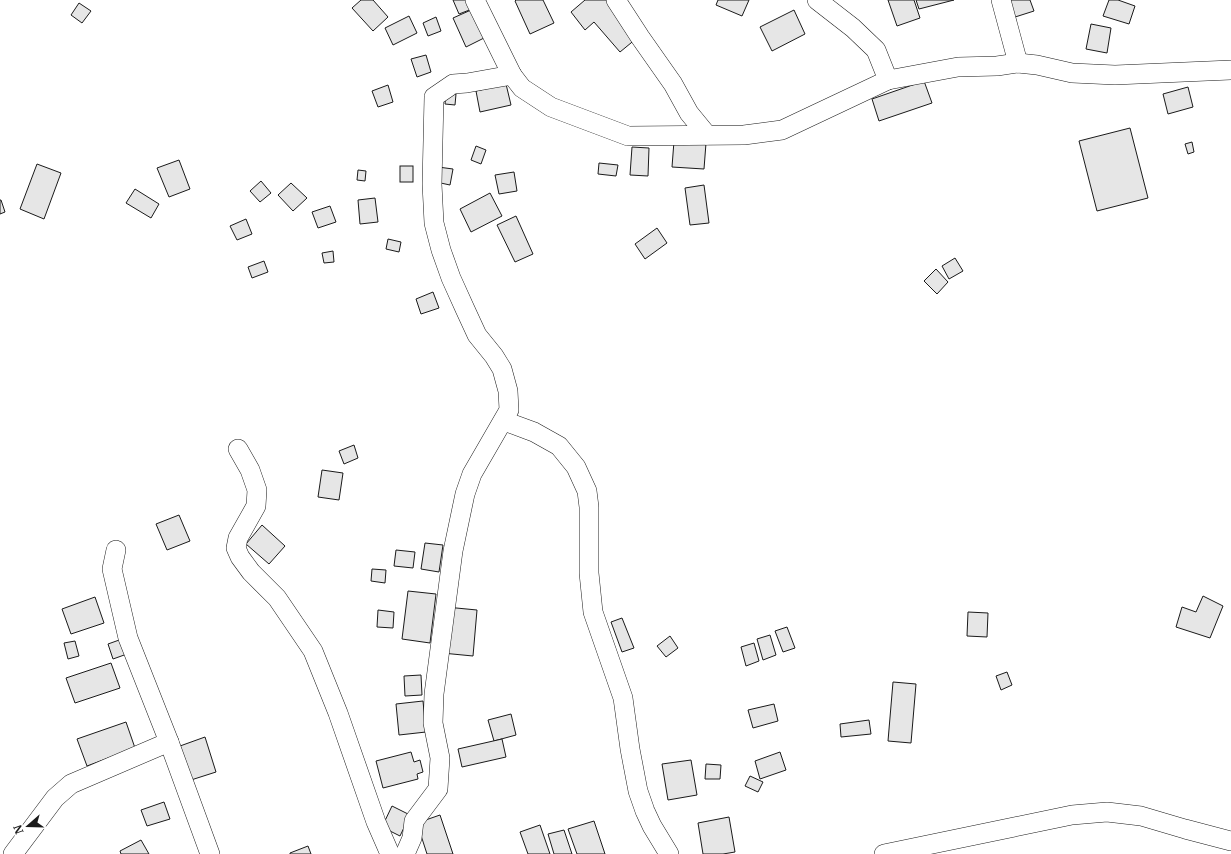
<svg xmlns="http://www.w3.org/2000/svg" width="1231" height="854" font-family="Merriweather,serif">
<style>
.building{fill:#e6e6e6;stroke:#1a1a1a}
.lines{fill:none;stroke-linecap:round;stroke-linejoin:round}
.street-casing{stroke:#1a1a1a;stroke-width:20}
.street{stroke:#fff;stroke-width:19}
</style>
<rect width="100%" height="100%" fill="#fff"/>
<g class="building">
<path d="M361 0H373L388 17 373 31 352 8Z"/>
<path d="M453 0H468L472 9 459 14Z"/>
<path d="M516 0H543L554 23 530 34 515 1Z"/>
<path d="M585 0H606L637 38 620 52 594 22 585 30 571 12Z"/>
<path d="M718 0H749L742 16 716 5Z"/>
<path d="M888 0H914L920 18 897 26Z"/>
<path d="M916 0H954L919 9Z"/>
<path d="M1007 0H1030L1034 11 1012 18Z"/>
<path d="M1109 0H1118L1135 6 1129 24 1103 16Z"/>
<path d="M79 3 91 11 82 23 71 15Z"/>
<path d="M471 10 484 38 466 47 453 18Z"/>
<path d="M794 10 805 34 772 51 760 27Z"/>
<path d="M409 16 417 33 393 45 385 28Z"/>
<path d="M436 17 441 31 428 36 423 23Z"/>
<path d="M1091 24 1111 28 1107 53 1086 49Z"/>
<path d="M426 55 431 72 417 77 411 59Z"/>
<path d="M924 81 932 103 879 121 872 99Z"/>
<path d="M506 84 511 105 480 112 476 91Z"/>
<path d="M388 85 393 102 378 107 372 91Z"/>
<path d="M1188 87 1193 107 1168 114 1163 94Z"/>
<path d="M446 93 456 94 455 105 445 104Z"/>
<path d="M1130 128 1148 198 1097 211 1079 141Z"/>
<path d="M674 141 706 143 704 169 672 167Z"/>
<path d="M1192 142 1194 152 1188 154 1185 144Z"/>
<path d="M476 146 486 150 481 164 471 160Z"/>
<path d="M632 147 649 148 648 176 630 175Z"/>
<path d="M179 160 190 189 169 197 157 168Z"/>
<path d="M599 163 618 165 616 176 598 174Z"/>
<path d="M37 164 61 173 44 219 20 209Z"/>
<rect x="400" y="166" width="13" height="16"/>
<path d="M438 167 453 169 450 185 436 182Z"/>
<path d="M358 170 366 171 365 181 357 180Z"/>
<path d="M514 172 517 191 499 194 495 175Z"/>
<path d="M261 181 271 193 260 202 250 191Z"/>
<path d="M291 183 307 198 293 211 278 195Z"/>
<path d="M704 185 709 223 690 225 685 188Z"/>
<path d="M135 189 159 204 151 218 126 203Z"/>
<path d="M490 193 502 216 471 232 460 209Z"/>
<path d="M375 198 378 222 360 224 358 200Z"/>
<path d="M0 200H1L5 212 0 214Z"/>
<path d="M330 206 336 222 318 228 312 212Z"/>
<path d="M516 216 533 254 515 262 497 225Z"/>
<path d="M246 219 252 234 237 240 230 226Z"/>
<path d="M657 228 667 243 645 259 635 244Z"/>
<path d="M388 239 401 242 399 252 386 249Z"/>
<path d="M333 251 334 262 324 263 322 253Z"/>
<path d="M955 258 963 271 949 279 942 266Z"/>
<path d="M264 261 268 272 252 278 248 267Z"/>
<path d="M936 269 948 282 937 294 924 281Z"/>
<path d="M433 292 439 308 421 314 416 299Z"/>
<path d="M354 445 358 458 344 464 339 451Z"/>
<path d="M322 470 343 473 339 500 318 497Z"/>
<path d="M179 515 190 541 167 550 156 524Z"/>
<path d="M262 525 285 546 269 564 246 544Z"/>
<path d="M425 543 443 545 439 572 421 569Z"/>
<path d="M396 550 415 552 413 568 394 566Z"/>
<path d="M372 569 386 570 385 583 371 581Z"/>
<path d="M408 591 436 594 430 643 402 639Z"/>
<path d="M1203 596 1223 606 1210 638 1176 627 1182 607 1196 612Z"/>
<path d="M95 597 104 623 71 634 62 609Z"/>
<path d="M446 607 477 610 473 656 442 653Z"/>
<path d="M378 610 394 612 393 628 377 627Z"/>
<path d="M968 612 988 613 987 637 967 636Z"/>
<path d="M622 618 634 648 622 652 611 622Z"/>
<path d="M787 627 795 648 783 652 775 631Z"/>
<path d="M770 635 776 655 763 660 757 639Z"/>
<path d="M670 636 678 648 666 657 657 646Z"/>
<path d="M122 639 127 654 113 659 108 644Z"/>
<path d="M75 641 79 656 68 659 64 643Z"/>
<path d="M754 643 759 661 746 666 741 647Z"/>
<path d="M111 663 120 688 75 703 66 678Z"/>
<path d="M1007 672 1012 685 1001 690 996 676Z"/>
<path d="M421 675 422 695 405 696 404 676Z"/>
<path d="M893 682 916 684 911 743 888 741Z"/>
<path d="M423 701 426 732 399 735 396 704Z"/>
<path d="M774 704 778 721 753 728 748 710Z"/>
<path d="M511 714 516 735 494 741 488 720Z"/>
<path d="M869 720 871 734 841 737 840 724Z"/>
<path d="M126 722 135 748 87 766 77 739Z"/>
<path d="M205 737 216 772 191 780 180 746Z"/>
<path d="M502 739 506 757 462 767 458 749Z"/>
<path d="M411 752 414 762 420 760 423 772 417 774 418 779 383 788 376 761Z"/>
<path d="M780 752 786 770 760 779 755 761Z"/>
<path d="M691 760 697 795 668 800 662 764Z"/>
<path d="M706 764 721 765 720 779H705Z"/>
<path d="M750 776 763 782 758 792 745 786Z"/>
<path d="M164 802 170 819 147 826 141 810Z"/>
<path d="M392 806 410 815 400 836 382 827Z"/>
<path d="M440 815 453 854H427L417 823Z"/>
<path d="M729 817 735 852 723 854H703L698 823Z"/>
<path d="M594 821 605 854H577L568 829Z"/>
<path d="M540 825 550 854H528L520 832Z"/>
<path d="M564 830 572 854H554L548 834Z"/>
<path d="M141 840 149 854H121L120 851Z"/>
<path d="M308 846 311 854H290V853Z"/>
</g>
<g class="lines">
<g class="street-casing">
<g id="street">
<path d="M475 0 512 75 522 88 551 107 628 136 744 135 782 130 888 80 958 67 997 66 1018 63 1037 65 1072 73 1115 75 1231 70"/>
<path d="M616 0 640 37 673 84 689 113 707 135"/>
<path d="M817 0 853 28 876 50 888 80"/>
<path d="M1001 0 1018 63"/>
<path d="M504 421 534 432 559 446 576 467 587 491 589 507V573L593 612 623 698 630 749 638 791 645 811 652 826 669 854"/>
<path d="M238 449 250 470 257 490 256 506 238 538 236 548 240 557 251 572 277 598 313 651 338 713 376 822 390 854"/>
<path d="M116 550 112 569 128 638 169 742 210 854"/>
<path d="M13 854 55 798 71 784 169 742"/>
<path d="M405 854 412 838 414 821 438 789 440 758 433 723 434 694 453 551 465 494 472 474 509 410 508 391 502 369 494 356 477 335 465 309 451 278 441 250 434 223 432 184 434 97 453 84 467 83 512 75"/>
<path d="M884 854 1072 815 1107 812 1141 816 1185 829 1231 841"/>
</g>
</g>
<use href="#street" class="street"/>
</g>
<g transform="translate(28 826) rotate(250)" stroke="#ffffff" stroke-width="3" paint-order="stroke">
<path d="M0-3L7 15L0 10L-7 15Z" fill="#1a1a1a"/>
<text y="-6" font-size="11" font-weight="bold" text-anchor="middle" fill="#1a1a1a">N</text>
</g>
</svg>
